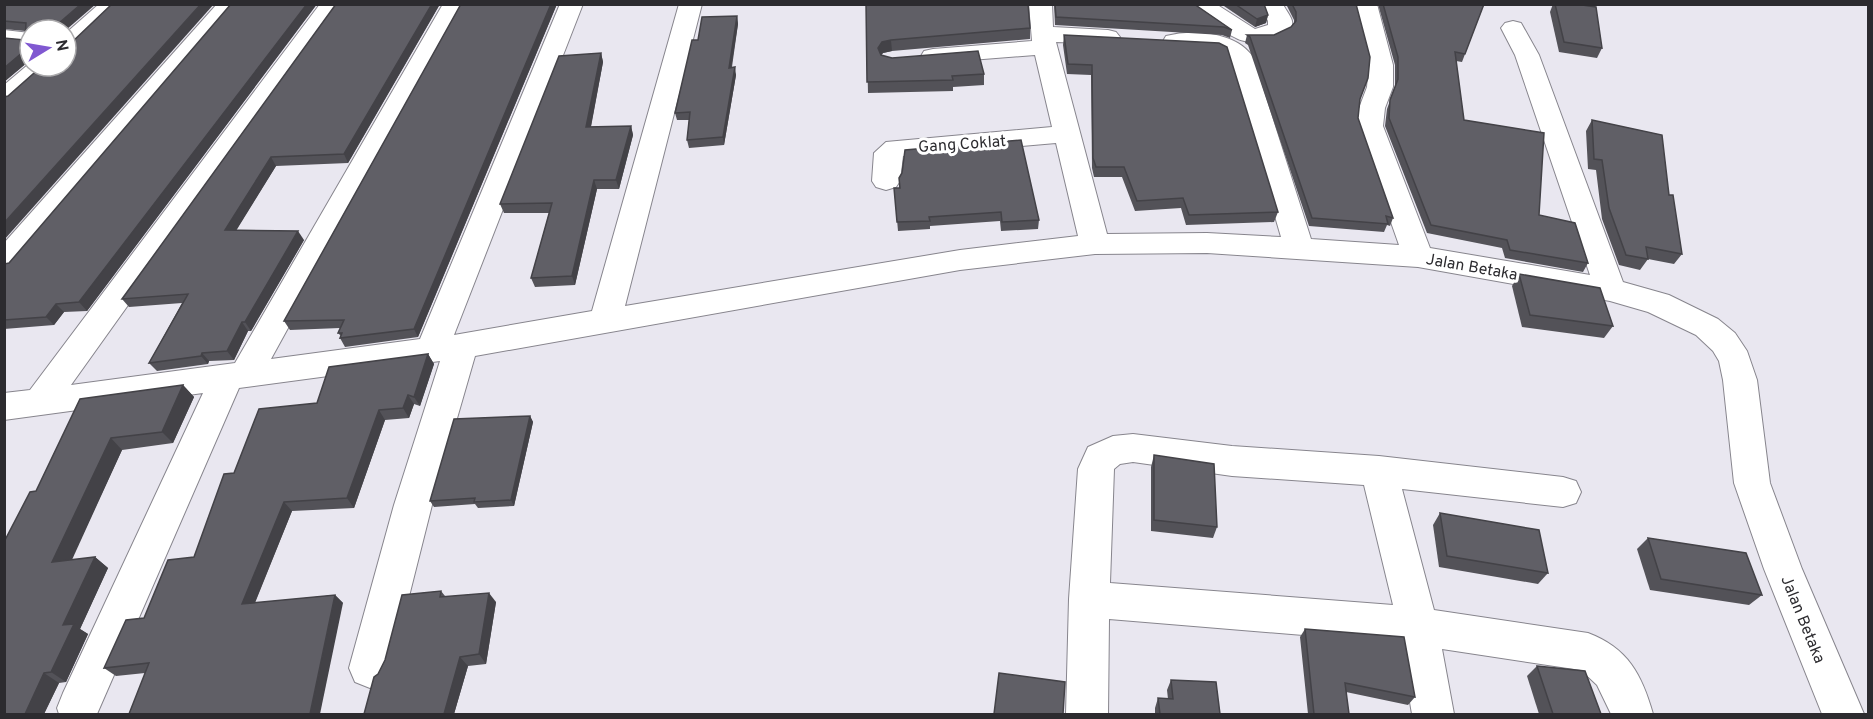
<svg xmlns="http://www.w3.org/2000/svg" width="1873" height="719" font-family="Overpass,sans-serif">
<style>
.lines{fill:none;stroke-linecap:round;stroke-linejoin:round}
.minor-casing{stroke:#87858d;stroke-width:2}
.minor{fill:#fff;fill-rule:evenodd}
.wall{fill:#535258}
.shaded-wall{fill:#434247}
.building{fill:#605f66;stroke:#434247;stroke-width:1.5}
.labels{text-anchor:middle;stroke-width:6;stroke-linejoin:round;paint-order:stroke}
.street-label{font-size:16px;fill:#2c2b2f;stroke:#fff}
</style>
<rect width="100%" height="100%" fill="#e9e7f0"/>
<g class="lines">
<g class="minor-casing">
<g id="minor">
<path d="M99 4H124L75 50 66 52V33Z"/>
<path d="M217 4H241L15 270 4 273V243Z"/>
<path d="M320 4H343L71 385 235 363 443 4H466L271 359 420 339 560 4H583L454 335 592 311 679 4H702L625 306 960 250 1078 236 1056 143 903 156 900 181 896 187 886 190 876 187 872 181 874 153 886 142 1052 127 1035 55 933 63 924 61 921 56 924 51 933 49 1032 41 1029 4H1052L1053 27 1108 30 1116 32 1120 37 1116 42 1108 44 1056 42 1107 234 1207 233 1281 237 1229 58C1213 42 1187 51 1166 46L1163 41 1166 36C1194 29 1236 32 1253 57L1311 239 1399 245 1357 126 1359 108 1367 87 1369 65 1354 4H1377L1393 65V87L1385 108 1383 126 1430 248 1590 275 1515 55 1501 28 1505 23 1513 21 1521 23 1539 55 1623 282 1669 295 1718 319 1735 333 1747 351 1757 380 1770 483 1802 569 1864 714H1822L1764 569 1734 483 1723 380 1719 361 1713 351 1696 335 1648 312 1610 301 1418 267 1207 253 1095 254 960 270 475 356 432 505 391 668 385 682 370 688 355 682 349 668 394 505 440 361 239 388 97 714H59L57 708 63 693 203 393 4 420V393L30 390Z"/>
<path d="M1188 4H1216L1255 29 1268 25V21L1260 4H1283C1285 9 1291 16 1292 21 1296 43 1251 45 1238 39 1222 32 1206 19 1191 9Z"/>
<path d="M4 30 30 33V47L4 44Z"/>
<path d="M30 63V66H54L13 103 4 106V85Z"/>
<path d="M1133 434 1232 446 1379 456 1563 477 1576 481 1581 492 1576 503 1563 507 1402 489 1434 610 1588 633C1628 648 1642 675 1653 714H1611L1597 685 1581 670 1442 649 1454 714H1412L1400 643 1109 619 1108 714H1066L1069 599 1078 469 1088 447 1113 436ZM1133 462 1232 476 1364 485 1393 605 1110 583 1114 469 1120 464Z"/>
</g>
</g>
<use href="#minor" class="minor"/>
</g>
<g class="wall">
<path d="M4 4 66 30H30V62L29 61 4 82V38L25 40V31L4 29Z"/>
<path d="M231 4H317L87 311 64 312 54 325 4 329V264L9 263Z"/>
<path d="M336 4H440L348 163 276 166 236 230 304 240 251 331H248L234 360 209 361 208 364 157 371 149 363 182 303 129 307 122 299Z"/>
<path d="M461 4H557L418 337 345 347 340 338 341 336 338 333 340 328 290 330 284 321Z"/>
<path d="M866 4 1030 28V39L892 51 883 53 881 55 892 58 984 74V85L953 87V91L868 93Z"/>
<path d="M1054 4H1194L1232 30 1230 38 1222 35 1055 25Z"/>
<path d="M1221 4H1264L1268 15 1266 23 1255 27Z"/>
<path d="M1286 4H1356L1360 99 1358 118 1393 218 1390 226 1387 225 1384 232 1309 226 1248 45 1245 43 1247 35H1274L1291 27 1294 23V20Z"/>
<path d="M1378 4H1484L1462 62 1456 61 1464 120 1539 215 1588 263 1583 272 1505 258 1502 248 1427 233 1385 126 1387 109 1395 87V65Z"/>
<path d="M1553 4H1575L1602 48 1597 58 1559 52 1550 12Z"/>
<path d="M737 16 738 24 732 67 736 75 724 145 689 148 687 140 689 120H677L675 113 698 40Z"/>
<path d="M1064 35 1278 212 1274 222 1186 225 1181 208 1135 211 1122 177H1094L1092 168 1091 75 1067 74 1063 45Z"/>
<path d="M601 53 603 62 591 127 631 126 633 135 619 189H597L575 285 535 287 531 278 549 213H504L500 204Z"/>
<path d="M1592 120 1669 195 1682 254 1674 264 1648 259 1640 270 1619 265 1602 219 1596 170 1588 169 1586 131Z"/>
<path d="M899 178 1039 220 1038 229 1001 231 1000 221 930 226V229L898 231 895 197 899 188Z"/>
<path d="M1519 274 1613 326 1604 338 1522 327 1512 286Z"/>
<path d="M428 354 434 364 420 406 414 404 409 418 385 420 354 508 292 511 255 603 335 595 343 603 145 673 116 676 104 668 194 557 234 473 317 403Z"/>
<path d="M183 385 194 397 173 443 122 450 71 560 95 557 108 568 80 629 88 634 66 682 59 683 44 714H4L36 491Z"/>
<path d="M530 416 533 422 514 506 478 508 475 504 434 507 430 501Z"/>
<path d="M1154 455 1217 527 1213 538 1151 531V467Z"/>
<path d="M1440 513 1548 573 1538 584 1439 567 1433 525Z"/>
<path d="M1648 538 1762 595 1749 605 1650 590 1637 549Z"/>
<path d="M441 591 445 596 496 602 486 664 468 666 454 714H364L378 674Z"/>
<path d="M1305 629 1415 697 1408 705 1346 692 1349 714H1308L1300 637Z"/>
<path d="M1537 666 1601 714H1539L1527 676Z"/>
<path d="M1171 680 1220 714H1155V708L1158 698 1168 699 1167 690Z"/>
</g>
<g class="shaded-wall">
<path d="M81 4H96L66 30H59V23Z"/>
<path d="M201 4H214L4 240V223Z"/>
<path d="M307 4H317L87 311 79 302Z"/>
<path d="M432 4H440L348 163 344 154Z"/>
<path d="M551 4H557L418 337 414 329Z"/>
<path d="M1268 15 1266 23 1255 27 1257 19Z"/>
<path d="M737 16 738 24 730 75 729 68Z"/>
<path d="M891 40 892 51 883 53 878 59V48L882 42Z"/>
<path d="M22 53 29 61 4 82V68Z"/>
<path d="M601 53 603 62 589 136 586 127Z"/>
<path d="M735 67 736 75 724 145 723 137Z"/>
<path d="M631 126 633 135 619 189 616 180Z"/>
<path d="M271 157 276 166 231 239 225 230Z"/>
<path d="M594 180 597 189 575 285 572 276Z"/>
<path d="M298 231 304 240 251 331 245 322Z"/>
<path d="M56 304 64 312 54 325 46 317Z"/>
<path d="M242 322 248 331 234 360 227 351Z"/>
<path d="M202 353 209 361 208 364 201 356Z"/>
<path d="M428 354 434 364 420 406 414 397Z"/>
<path d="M183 385 194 397 173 443 162 432Z"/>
<path d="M408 395 414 404 409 418 403 408Z"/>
<path d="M379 410 385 420 354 508 347 498Z"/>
<path d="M530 416 533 422 514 506 511 500Z"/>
<path d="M111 438 122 450 66 573 52 562Z"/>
<path d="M284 502 292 511 251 612 242 604Z"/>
<path d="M95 557 108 568 80 629 88 634 66 682 51 672 63 625Z"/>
<path d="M489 593 496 602 486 664 479 654Z"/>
<path d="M335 595 343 603 320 714H310Z"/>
<path d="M460 657 468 666 454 714H444Z"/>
<path d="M44 673 59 683 44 714H25Z"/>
</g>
<g class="building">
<path d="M4 4H81L59 23V30H30V55H26L22 53 4 68V38L25 40 26 23 4 21Z"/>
<path d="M112 4H201L4 223V97L8 96 42 66H66V44L71 43Z"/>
<path d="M231 4H307L79 302 56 304 46 317 4 320V264L9 263Z"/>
<path d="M336 4H432L344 154 271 157 225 230 298 231 245 322H242L227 351 202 353 201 356 149 363 188 294 122 299Z"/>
<path d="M461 4H551L414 329 340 338 342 333H338L344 320 284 321Z"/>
<path d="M866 4H1028L1030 28 891 40 882 42 878 48 881 55 892 58 978 51 984 74 952 76 953 80 867 82Z"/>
<path d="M1055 4H1194L1232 30 1224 27 1056 17Z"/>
<path d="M1235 4H1264L1268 15 1257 19Z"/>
<path d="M1292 4H1356L1370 57 1368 78 1360 99 1358 118 1393 218 1386 216 1388 224 1312 218 1250 37 1247 35H1274L1291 27 1296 21V12Z"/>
<path d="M1383 4H1484L1465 54 1455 52 1464 120 1544 133 1539 215 1575 223 1588 263 1510 250 1507 240 1431 225 1389 118 1390 100 1398 79V57Z"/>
<path d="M1555 4H1575L1596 7 1602 48 1564 42Z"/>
<path d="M737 16 729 68 735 67 723 137 687 140 690 112 675 113 692 40H698L702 17Z"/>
<path d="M1064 35 1219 43 1227 47 1278 212 1189 215 1183 198 1137 201 1124 167H1096L1093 158 1092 65 1068 64Z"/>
<path d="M601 53 586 127 631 126 616 180H594L572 276 531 278 552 203 500 204 559 56Z"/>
<path d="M1592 120 1662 135 1669 195H1673L1682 254 1646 247 1648 259 1626 255 1609 208 1602 160 1594 159Z"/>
<path d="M1021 140 1039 220 1002 222 1001 212 929 217 930 221 897 222 894 188H900L899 178 902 173 905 150Z"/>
<path d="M1519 274 1600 288 1613 326 1530 315Z"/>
<path d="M428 354 414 397 408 395 403 408 379 410 347 498 284 502 242 604 335 595 310 714H129L149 663 104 668 126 620 144 618 168 560 194 557 224 474 234 473 259 409 317 403 329 367Z"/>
<path d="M183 385 162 432 111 438 52 562 95 557 63 625 74 624 51 672 44 673 25 714H4V542L30 492 36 491 80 399Z"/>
<path d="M530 416 511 500 474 502 475 498 430 501 454 419Z"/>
<path d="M1154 455 1214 464 1217 527 1154 520Z"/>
<path d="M1440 513 1539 530 1548 573 1447 556Z"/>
<path d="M1648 538 1746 553 1762 595 1661 579Z"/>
<path d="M441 591 440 597 489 593 479 654 460 657 444 714H364L374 677 378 674 385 660 402 595Z"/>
<path d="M1305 629 1404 637 1415 697 1345 683 1349 714H1314Z"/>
<path d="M1537 666 1585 671 1601 714H1553Z"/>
<path d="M999 673 1065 682 1063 714H994Z"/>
<path d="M1171 680 1216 682 1220 714H1160L1158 698 1173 699Z"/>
</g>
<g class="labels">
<g class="street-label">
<text transform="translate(962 143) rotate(-4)" y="6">Gang Coklat</text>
<text transform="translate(1472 266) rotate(10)" y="6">Jalan Betaka</text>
<text transform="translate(1804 619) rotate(68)" y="6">Jalan Betaka</text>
</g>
</g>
<rect width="1873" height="719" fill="none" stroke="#2c2b2f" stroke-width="12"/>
<g transform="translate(48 48) rotate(79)"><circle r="28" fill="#ffffff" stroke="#abaaac" stroke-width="1.5"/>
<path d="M0-4.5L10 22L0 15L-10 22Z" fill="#8058d1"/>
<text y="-9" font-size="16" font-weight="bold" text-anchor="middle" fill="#2c2b2f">N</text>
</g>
</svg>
